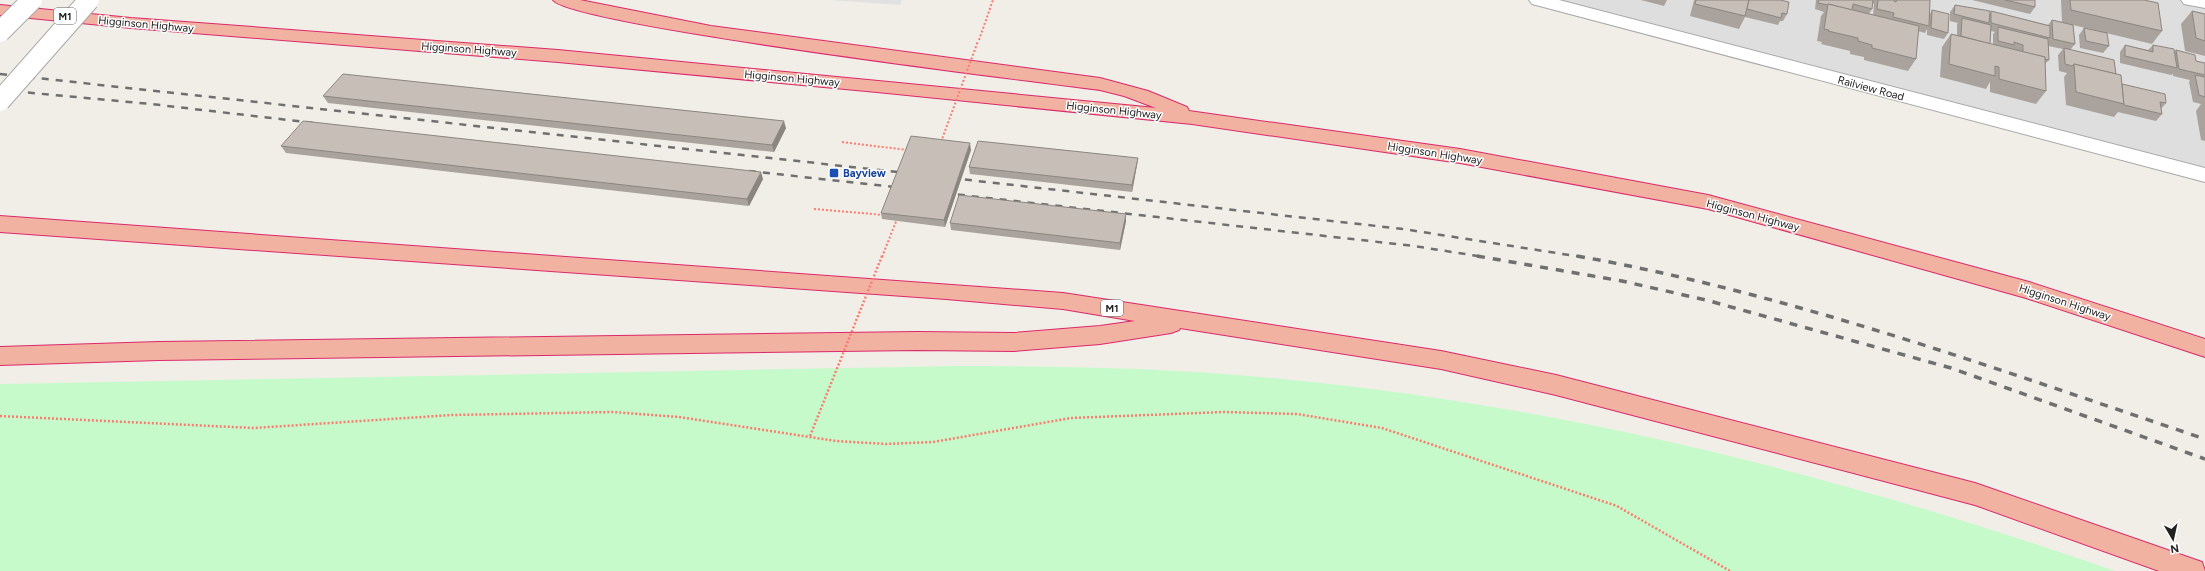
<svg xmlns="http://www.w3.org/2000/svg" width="2205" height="571" font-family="Figtree,sans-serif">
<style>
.residential{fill:#dfdede}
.park{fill:#c7faca}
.parking{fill:#e1e1e1}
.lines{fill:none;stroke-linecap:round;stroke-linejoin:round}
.minor-casing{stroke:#a8a8a8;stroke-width:2}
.trunk-casing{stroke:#dc286a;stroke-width:2}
.path-far1{stroke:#fa7b70;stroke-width:2;stroke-dasharray:2 2;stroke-linecap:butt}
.path{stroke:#fa7b70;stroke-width:2.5;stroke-dasharray:2 2;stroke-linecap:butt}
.minor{fill:#fff;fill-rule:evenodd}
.trunk{fill:#f2b2a2;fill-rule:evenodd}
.rail-far1{stroke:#6f6f6f;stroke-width:2.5;stroke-dasharray:7 7;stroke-linecap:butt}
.rail{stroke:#6f6f6f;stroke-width:3.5;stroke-dasharray:8 8;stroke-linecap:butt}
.tertiary-bridge-casing{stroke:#a8a8a8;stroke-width:22;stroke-linecap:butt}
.path-bridge-far1{stroke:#fa7b70;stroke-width:2;stroke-dasharray:2 2;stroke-linecap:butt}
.path-bridge{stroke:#fa7b70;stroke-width:2.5;stroke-dasharray:2 2;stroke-linecap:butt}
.tertiary-bridge{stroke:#fff;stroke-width:20}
.wall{fill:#aaa39d;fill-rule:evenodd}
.shaded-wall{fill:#8b8580}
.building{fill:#c6beb7;stroke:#8b8580}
.transit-dot{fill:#1a4fb4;stroke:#fff;stroke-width:1.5}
.labels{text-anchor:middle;stroke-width:3;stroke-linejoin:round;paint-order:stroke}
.shield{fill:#fff;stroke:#646464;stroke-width:1}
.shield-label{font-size:10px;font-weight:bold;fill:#212121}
.street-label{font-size:11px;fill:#212121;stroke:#fff}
.transit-label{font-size:11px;font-weight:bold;fill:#164399;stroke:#fff;text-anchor:start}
</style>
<rect width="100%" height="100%" fill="#f1eee8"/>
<path class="residential" d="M1540 0H2205V174Z"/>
<path class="park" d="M954 366C1064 366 1173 368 1282 379 1567 406 1845 477 2115 571H0V384Z"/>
<path class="parking" d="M829 0H902L900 5Z"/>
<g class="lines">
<g class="minor-casing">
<g id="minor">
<path d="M1529 0H1559L2205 168V182L1532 4Z"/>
<path d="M2181 0H2205V8L2184 4Z"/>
</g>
</g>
<g class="trunk-casing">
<g id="trunk">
<path d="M553 0H580L711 26 1100 78 1148 91 1187 107 1189 111 1460 149 1708 195 2029 282 2205 339V357L2026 298 1708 209 1460 163 1192 124 877 92 558 62 131 28 0 15V5L131 18 558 50 1156 108 1124 96 1100 90C1037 82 571 25 553 0Z"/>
<path d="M0 216 1063 293 1441 351 1556 375 1975 483 2202 562 2205 571H2159L1975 505 1556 395 1441 369 1180 328 1179 330 1171 333 1100 344 1014 351 917 350 159 360 0 365V347L159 342 917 332 1014 333 1100 326 1135 321 1063 309 946 299 0 232Z"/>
</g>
</g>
<g class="path-far1">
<path d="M979 40 993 0"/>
<path d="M842 142 907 150"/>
<path d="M814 209 884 215"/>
</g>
<path class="path" d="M0 416 254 428 452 415 613 412 679 417 836 441 886 444 933 442 1071 418 1224 412 1297 414 1382 428 1617 506 1730 571"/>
<use href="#minor" class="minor"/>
<use href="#trunk" class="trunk"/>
<g class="rail-far1">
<path d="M0 74 907 173"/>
<path d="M0 90 151 104 314 123"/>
<path d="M749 171 903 188"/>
<path d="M951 178 1403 229 1582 257"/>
<path d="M944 193 1414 246 1484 257"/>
</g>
<g class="rail">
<path d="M1477 256 1622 281 1706 300 1951 368 2205 459"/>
<path d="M1577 256C1792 294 1999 370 2205 439"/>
</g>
<g class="tertiary-bridge-casing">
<g id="tertiary-bridge">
<path d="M0 32 32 0"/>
<path d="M0 101 89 0"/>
</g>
</g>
<g class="path-bridge-far1">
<path d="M941 142 978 41"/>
<path d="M882 257 897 219"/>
</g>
<path class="path-bridge" d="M810 436 882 256"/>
<use href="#tertiary-bridge" class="tertiary-bridge"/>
</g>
<g class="wall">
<path d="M1641 0H1667L1664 6Z"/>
<path d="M1694 0H1780L1787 14 1783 21H1780L1778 25 1745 17 1739 29 1690 16Z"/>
<path d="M1816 0H1930V14L1932 10 1948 33 1944 39 1927 35V29L1925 33 1918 31 1916 59 1908 71 1864 60V57L1850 54V51L1821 44 1822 42 1817 41 1821 16 1824 12 1815 9ZM1872 3 1874 4 1873 15 1869 14 1872 9Z"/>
<path d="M1972 0H2035V7L2030 14Z"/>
<path d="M2061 0H2144L2162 31 2152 44 2073 25 2075 44 2070 50 2116 74 2122 84 2166 103 2161 109 2162 114 2156 121 2118 112 2114 117 2066 105 2064 77 2067 73 2059 71 2058 55 2063 49 2048 46 2049 60 2045 64 2046 91 2036 104 1990 92V82L1986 89 1940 77 1942 47 1951 34 1957 35V24L1958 23 1950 21V12L1955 5 1990 14 1991 11 2048 25 2052 20 2062 22ZM1991 31 1995 32 1993 34V44H1990Z"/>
<path d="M2192 11 2205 14V56L2185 51 2181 24Z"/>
<path d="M2084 28 2109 46 2103 53 2080 48 2079 35Z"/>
<path d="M2125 45 2148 50 2153 45 2174 52 2176 50 2196 61 2205 63V141L2201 140 2196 111 2201 104 2193 102 2189 82 2190 80 2173 76V74L2171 75 2120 63V52Z"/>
<path d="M323 96 786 128 774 152 328 103Z"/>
<path d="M281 146 763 179 749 206 286 153Z"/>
<path d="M971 150 945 227 882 219 881 213Z"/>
<path d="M1138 158 1137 165 1132 192 970 174 969 167Z"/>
<path d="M1126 221 1120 250 951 230 950 223Z"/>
</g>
<g class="shaded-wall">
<path d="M784 121 786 128 774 152 772 145Z"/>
<path d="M970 143 971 150 945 227 944 220Z"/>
<path d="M1138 158 1137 165 1132 192V185Z"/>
<path d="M761 172 763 179 749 206 747 199Z"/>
<path d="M1126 214V221L1120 250V243Z"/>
</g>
<g class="building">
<path d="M1696 0H1749L1745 16 1695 4Z"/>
<path d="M1749 0H1780L1789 2 1787 14 1782 13 1781 18 1747 9Z"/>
<path d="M1819 0H1873L1872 9 1853 4 1852 10 1828 4V5L1818 3Z"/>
<path d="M1878 0H1894V1L1896 2 1897 0H1930L1929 26 1893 17 1894 13 1877 9Z"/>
<path d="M2005 0H2035V7Z"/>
<path d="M2070 0H2144L2158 3 2162 31 2071 10Z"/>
<path d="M1828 4 1919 26 1916 59 1872 48V45L1858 41V38L1828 31 1829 30 1824 29Z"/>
<path d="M1955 5 1990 11 1989 23 1954 14Z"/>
<path d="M1932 10 1949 14 1948 33 1931 28Z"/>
<path d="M1991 11 2050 26V38L1991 23Z"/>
<path d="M2192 11 2205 14V41L2196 38Z"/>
<path d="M1962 18 1991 25 1990 44 1961 36Z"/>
<path d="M2052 20 2073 25 2075 44 2053 39Z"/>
<path d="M1998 27 2048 39 2049 60 2045 59V57L2023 52V45L2014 42V45L1998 41Z"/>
<path d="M2084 28 2107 33 2109 46 2086 41Z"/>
<path d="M1951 34 2045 57 2046 91 1999 79V67L1995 66V76L1949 64Z"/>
<path d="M2125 45 2153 52V45L2174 49 2177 68 2125 56Z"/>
<path d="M2064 48 2114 60 2116 74 2074 64 2072 66 2065 64Z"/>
<path d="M2176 50 2195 55 2196 61 2205 63V75L2179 69Z"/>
<path d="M2074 64 2121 75 2124 104 2076 92Z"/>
<path d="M343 74 784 121 772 145 323 96Z"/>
<path d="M2195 75 2205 77V97L2199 95Z"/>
<path d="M2122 84 2165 94 2166 103 2160 102 2162 114 2124 105Z"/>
<path d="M303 121 761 172 747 199 281 146Z"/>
<path d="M911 136 970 143 944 220 881 213Z"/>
<path d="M978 141 1138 158 1132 185 969 167Z"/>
<path d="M959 195 1126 214 1120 243 950 223Z"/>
</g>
<rect class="transit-dot" x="829" y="168" width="10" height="10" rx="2"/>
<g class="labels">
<g class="shield">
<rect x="54" y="8" width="22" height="16" rx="3"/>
<rect x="1101" y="300" width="22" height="16" rx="3"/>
</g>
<g class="shield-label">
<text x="65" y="20">M1</text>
<text x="1112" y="312">M1</text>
</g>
<g class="street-label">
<text transform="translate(146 24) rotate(5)" y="4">Higginson Highway</text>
<text transform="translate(469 49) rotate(4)" y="4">Higginson Highway</text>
<text transform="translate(792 78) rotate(5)" y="4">Higginson Highway</text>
<text transform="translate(1871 88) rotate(15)" y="4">Railview Road</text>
<text transform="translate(1114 110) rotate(6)" y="4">Higginson Highway</text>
<text transform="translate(1435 153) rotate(9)" y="4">Higginson Highway</text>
<text transform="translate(1753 215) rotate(15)" y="4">Higginson Highway</text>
<text transform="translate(2065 302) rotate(18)" y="4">Higginson Highway</text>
</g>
<g class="transit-label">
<text x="843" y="177">Bayview</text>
</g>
</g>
<g transform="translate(2173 539) rotate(171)" stroke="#ffffff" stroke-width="3" paint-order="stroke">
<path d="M0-3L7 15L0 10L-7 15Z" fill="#212121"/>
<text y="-6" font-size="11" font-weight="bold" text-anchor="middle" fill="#212121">N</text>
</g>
</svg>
